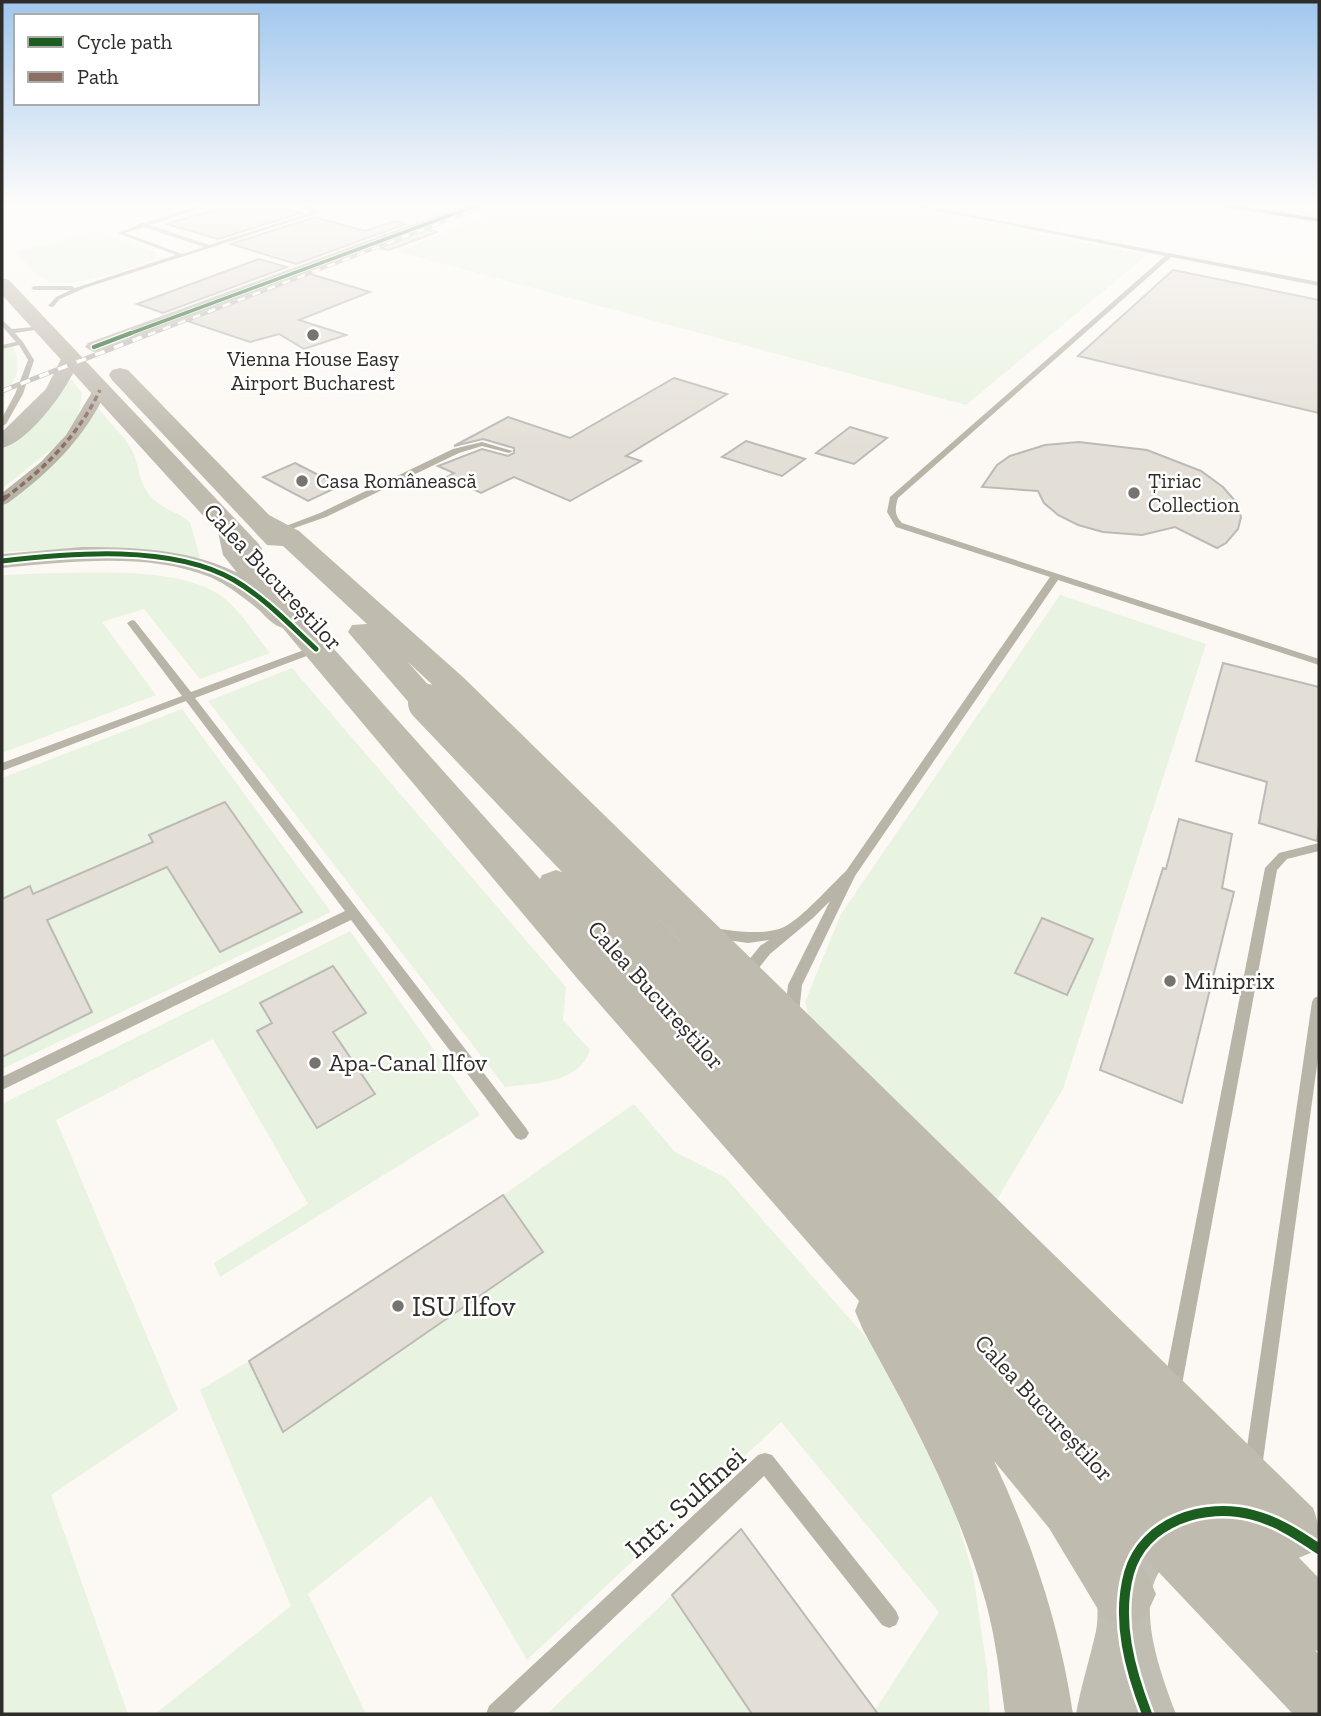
<svg xmlns="http://www.w3.org/2000/svg" width="1321" height="1716" font-family="'Zilla Slab',serif">
<style>
.green{fill:#e8f3e1}
.building{fill:#e4dfd6;stroke:#bcbab6;stroke-width:2}
.lines{fill:none;stroke-linecap:round;stroke-linejoin:round}
.lane{fill:#b8b4a8;fill-rule:evenodd}
.street{fill:#b8b4a8;fill-rule:evenodd}
.secondary{fill:#c0bdb3;fill-rule:evenodd}
.highway{fill:#c0bbaf;fill-rule:evenodd}
.rail-far1-casing{stroke:#bcb9b3;stroke-width:3.5}
.rail-casing{stroke:#bcb9b3;stroke-width:5}
.rail-far1{stroke:#fff;stroke-width:2.5;stroke-dasharray:8;stroke-linecap:butt}
.rail{stroke:#fff;stroke-width:3.5;stroke-dasharray:10;stroke-linecap:butt}
.highway-bridge-far3{stroke:#c0bbaf;stroke-width:30}
.highway-bridge-far2{stroke:#c0bbaf;stroke-width:38}
.highway-bridge-far1{stroke:#c0bbaf;stroke-width:47}
.highway-bridge{stroke:#c0bbaf;stroke-width:60}
.quiet-far1{stroke:#8d6e63;stroke-width:3.5;stroke-dasharray:6 3.5;stroke-linecap:butt}
.quiet{stroke:#8d6e63;stroke-width:4.5;stroke-dasharray:8 4.5;stroke-linecap:butt}
.cycleway-far3-casing{stroke:#fff;stroke-width:5}
.cycleway-far2-casing{stroke:#fff;stroke-width:7}
.cycleway-far1-casing{stroke:#fff;stroke-width:9}
.cycleway-casing{stroke:#fff;stroke-width:15}
.cycleway-far3{stroke:#1b5e20;stroke-width:3.5}
.cycleway-far2{stroke:#1b5e20;stroke-width:4.5}
.cycleway-far1{stroke:#1b5e20;stroke-width:5}
.cycleway{stroke:#1b5e20;stroke-width:10}
.poi-dot{fill:#777470;stroke:#fff;stroke-width:2.5}
.labels{text-anchor:middle;stroke-width:5;stroke-linejoin:round;paint-order:stroke}
.far-poi-label{font-size:21px;fill:#2f2d29;stroke:#fff;text-anchor:start}
.street-label{font-size:24px;fill:#2f2d29;stroke:#fff}
.poi-label{font-size:24px;fill:#2f2d29;stroke:#fff;text-anchor:start}
.near-poi-label{font-size:28px;fill:#2f2d29;stroke:#fff;text-anchor:start}
.near-street-label{font-size:28px;fill:#2f2d29;stroke:#fff}
</style>
<rect width="100%" height="100%" fill="#fcf9f4"/>
<g class="green">
<path d="M514 206H898L1147 255 966 405 396 251Z"/>
<path d="M97 231 155 252 156 256C141 268 66 289 49 282 37 277 25 261 15 252Z"/>
<path d="M12 346C25 368 14 380 2 399V349Z"/>
<path d="M71 379 82 393 78 417 60 442 2 489V449L46 409Z"/>
<path d="M97 407C107 420 120 432 129 445 141 464 136 481 153 499 164 510 179 512 190 522L200 558 95 548 2 552V503L37 478Z"/>
<path d="M53 573C102 573 186 567 225 599 242 613 256 636 270 653L200 679 144 609 102 622 156 695 2 753V575Z"/>
<path d="M1060 595 1206 644 1063 1089 996 1201 812 1030 805 1002 841 914Z"/>
<path d="M292 668 566 987 563 1020 590 1050C579 1084 535 1083 505 1087L208 701Z"/>
<path d="M182 709 331 912 2 1069V778Z"/>
<path d="M350 931 480 1115 220 1277 214 1263 308 1204 213 1039 56 1120 178 1410 51 1495 128 1714H2V1104Z"/>
<path d="M634 1104 675 1152 726 1178 885 1359 948 1489 973 1574 987 1669 990 1714H878L875 1710 939 1612 781 1422 527 1660 431 1496 308 1594 366 1714H155L291 1606 200 1390 249 1361 283 1432 542 1252 503 1195Z"/>
<path d="M672 1595 752 1714H547Z"/>
</g>
<g class="building">
<path d="M228 206H276L301 213 218 239 167 224Z"/>
<path d="M315 217 365 231 395 221 406 224 296 264 231 244Z"/>
<path d="M428 229 437 232 389 250 379 248Z"/>
<path d="M259 259 287 267 163 313 137 304Z"/>
<path d="M1173 270 1319 300V413L1078 356Z"/>
<path d="M310 274 370 292 299 320 346 335 304 349 279 334 250 342 187 321Z"/>
<path d="M674 378 727 394 626 456 641 461 570 501 514 477 481 493 447 477 454 473 438 466 482 449 508 456 514 453V448L483 439 454 446 508 417 570 438Z"/>
<path d="M850 427 887 438 854 464 816 453Z"/>
<path d="M746 441 805 459 782 476 722 457Z"/>
<path d="M1079 442 1147 450 1201 471 1223 487 1236 502 1241 517 1238 529 1226 543 1217 548 1175 527 1142 535 1103 532 1078 525 1058 515 1044 503 1038 491 982 487 997 465 1010 456 1045 445Z"/>
<path d="M295 463 340 486 308 501 263 477Z"/>
<path d="M1223 663 1319 687V822L1317 841 1259 823 1267 782 1196 761Z"/>
<path d="M225 802 302 912 220 952 167 867 47 920 92 1012 2 1057V899L30 886 33 894 153 842 149 835Z"/>
<path d="M1179 819 1232 834 1222 888 1234 892 1182 1103 1100 1070 1163 868 1166 869Z"/>
<path d="M1042 918 1093 939 1067 995 1015 973Z"/>
<path d="M333 966 366 1013 333 1032 375 1094 317 1128 257 1031 272 1023 260 1003Z"/>
<path d="M503 1195 543 1252 283 1432 249 1361Z"/>
<path d="M741 1529 878 1714H752L672 1595Z"/>
</g>
<g class="lines">
<g class="lane">
<path d="M199 206H207L150 225 209 245 313 212 298 206H306L321 212 85 288 60 299 53 307 48 306 56 297 71 290H34L31 288 34 286H72L75 288 176 255 117 233 139 225V223H144ZM144 227 204 247 182 254 125 233Z"/>
<path d="M913 206H924L1319 282V286L1171 257 898 498C895 508 894 515 902 523L1319 659V665L1058 580 855 876 802 985 799 1013 797 1017 792 1019 787 1017 785 1013 788 985 830 901 813 918 770 954 750 979 745 980 740 979 738 975 740 971 760 946 769 940 748 943 713 938 708 937 706 933 708 929 713 928C733 931 765 936 784 927 800 920 832 884 846 871L1050 577 896 527 887 512 890 497 1165 256Z"/>
<path d="M2 320 12 329 44 326 47 328 15 333 23 342 34 360 23 394 6 424 2 426V418L15 394 28 360 19 345 2 349V345L16 342 2 326Z"/>
<path d="M482 442 513 451 509 453 482 446 459 453 326 517 280 533 273 531 320 513 453 449Z"/>
<path d="M132 620 135 621 191 692 312 647H320V651L195 698 526 1128 529 1133 526 1138 521 1140 516 1138 351 920 2 1090V1077L345 911 186 701 2 771V763L182 696 127 623Z"/>
<path d="M1319 843V851L1287 859 1277 870 1181 1390 1178 1396 1172 1399 1166 1396 1163 1390 1265 868 1279 853Z"/>
<path d="M1319 996V1051L1262 1468 1260 1475 1253 1477 1246 1475 1244 1468 1312 1002 1314 998Z"/>
<path d="M765 1453 772 1455 896 1611 899 1618 896 1625 889 1628 882 1625 764 1476 512 1714H486L489 1706 758 1455Z"/>
</g>
<g class="street">
<path d="M1223 206H1246L1319 217V223Z"/>
<path d="M100 386 107 390C84 439 50 472 8 503L2 505V493L41 462 66 435 95 387Z"/>
</g>
<g class="secondary">
<path d="M462 206H482L100 351 94 352 85 347 88 343Z"/>
<path d="M71 351 80 357C72 384 30 442 2 448V432L46 389 64 353Z"/>
<path d="M82 547C150 547 218 551 272 595 282 603 292 611 299 621L295 627C290 628 285 629 280 627 272 624 265 616 259 610 244 598 228 585 210 577 146 552 69 562 2 568V554Z"/>
<path d="M1172 1495 1191 1502 1198 1521C1196 1527 1194 1536 1189 1541 1179 1552 1168 1559 1159 1572 1136 1610 1162 1677 1176 1714H1076C1081 1686 1090 1658 1096 1631 1099 1617 1096 1602 1099 1588 1107 1546 1133 1511 1172 1495Z"/>
</g>
<g class="highway">
<path d="M2 278 9 280 258 543 262 549 258 555 253 556 274 582 540 879 542 875 556 870 570 875 757 1073 764 1087 757 1101 747 1105C838 1202 930 1298 1017 1400 1069 1459 1125 1520 1156 1594L1146 1616 1124 1626 1102 1616 1049 1528 994 1461C1032 1542 1060 1626 1073 1714H1005C1000 1677 996 1640 986 1603 959 1506 912 1418 863 1330L855 1311 859 1301 576 977 254 594 223 555 218 532 2 295Z"/>
<path d="M120 368 128 370 269 515 299 531 464 678 1313 1508C1320 1526 1320 1534 1313 1552L1291 1561 1269 1552 440 692 407 661 440 698 435 705 423 708 411 705 348 632 352 625 367 624 283 546 267 545 112 380 109 375 112 370Z"/>
</g>
<g class="rail-far1-casing">
<path id="rail-far1" d="M148 335 485 206"/>
</g>
<g class="rail-casing">
<path id="rail" d="M2 391 152 333"/>
</g>
<use href="#rail-far1" class="rail-far1"/>
<use href="#rail" class="rail"/>
<path class="highway-bridge-far3" d="M423 698 429 704"/>
<path class="highway-bridge-far2" d="M427 703 678 966"/>
<g class="highway-bridge-far1">
<path d="M676 964 1000 1297"/>
<path d="M741 1087 940 1297"/>
</g>
<g class="highway-bridge">
<path d="M938 1295 1319 1698"/>
<path d="M999 1295 1319 1621"/>
</g>
<path class="quiet-far1" d="M5 498C45 468 78 436 100 390"/>
<path class="quiet" d="M2 500 7 496"/>
<g class="cycleway-far3-casing">
<g id="cycleway-far3">
<path d="M1228 206 1319 220"/>
<path d="M126 335 475 206"/>
</g>
</g>
<g class="cycleway-far2-casing">
<path id="cycleway-far2" d="M94 347 131 333"/>
</g>
<g class="cycleway-far1-casing">
<path id="cycleway-far1" d="M2 561C72 553 171 544 234 580 265 598 290 625 316 649"/>
</g>
<g class="cycleway-casing">
<path id="cycleway" d="M1147 1714C1130 1670 1116 1620 1129 1573 1144 1521 1205 1502 1253 1515 1277 1521 1298 1535 1319 1549"/>
</g>
<use href="#cycleway-far3" class="cycleway-far3"/>
<use href="#cycleway-far2" class="cycleway-far2"/>
<use href="#cycleway-far1" class="cycleway-far1"/>
<use href="#cycleway" class="cycleway"/>
</g>
<linearGradient id="sky" x2="0" y2="1"><stop stop-color="#a0c7ee"/><stop offset="0.46" stop-color="#fefcfa"/><stop offset="1" stop-color="#fefcfa" stop-opacity="0"/></linearGradient>
<rect width="1321" height="446" fill="url(#sky)"/>
<g class="poi-dot">
<circle cx="313" cy="335" r="7"/>
<circle cx="302" cy="481" r="7"/>
<circle cx="1134" cy="493" r="7"/>
<circle cx="1170" cy="981" r="7"/>
<circle cx="315" cy="1063" r="7"/>
<circle cx="398" cy="1306" r="7"/>
</g>
<g class="labels">
<g class="far-poi-label">
<text x="313" y="366" text-anchor="middle">Vienna House Easy<tspan x="313" dy="24">Airport Bucharest</tspan></text>
<text x="316" y="488">Casa Românească</text>
<text x="1148" y="488">Țiriac<tspan x="1148" dy="24">Collection</tspan></text>
</g>
<g class="street-label">
<text transform="translate(273 577) rotate(47)" y="8">Calea Bucureștilor</text>
<text transform="translate(656 995) rotate(48)" y="8">Calea Bucureștilor</text>
<text transform="translate(1044 1408) rotate(47)" y="8">Calea Bucureștilor</text>
</g>
<g class="poi-label">
<text x="1184" y="989">Miniprix</text>
<text x="329" y="1071">Apa-Canal Ilfov</text>
</g>
<g class="near-poi-label">
<text x="412" y="1316">ISU Ilfov</text>
</g>
<g class="near-street-label">
<text transform="translate(685 1502) rotate(-42)" y="10">Intr. Sulfinei</text>
</g>
</g>
<rect width="1321" height="1716" fill="none" stroke="#2f2d29" stroke-width="7"/>
<rect x="14" y="14" width="245" height="91" fill="#ffffff" stroke="#acaba9" stroke-width="2"/>
<rect x="28" y="37" width="35" height="10" fill="#1b5e20" stroke="#acaba9" stroke-width="2"/>
<text x="77" y="49" font-size="21" fill="#2f2d29">Cycle path</text>
<rect x="28" y="72" width="35" height="10" fill="#8d6e63" stroke="#acaba9" stroke-width="2"/>
<text x="77" y="84" font-size="21" fill="#2f2d29">Path</text>
</svg>
